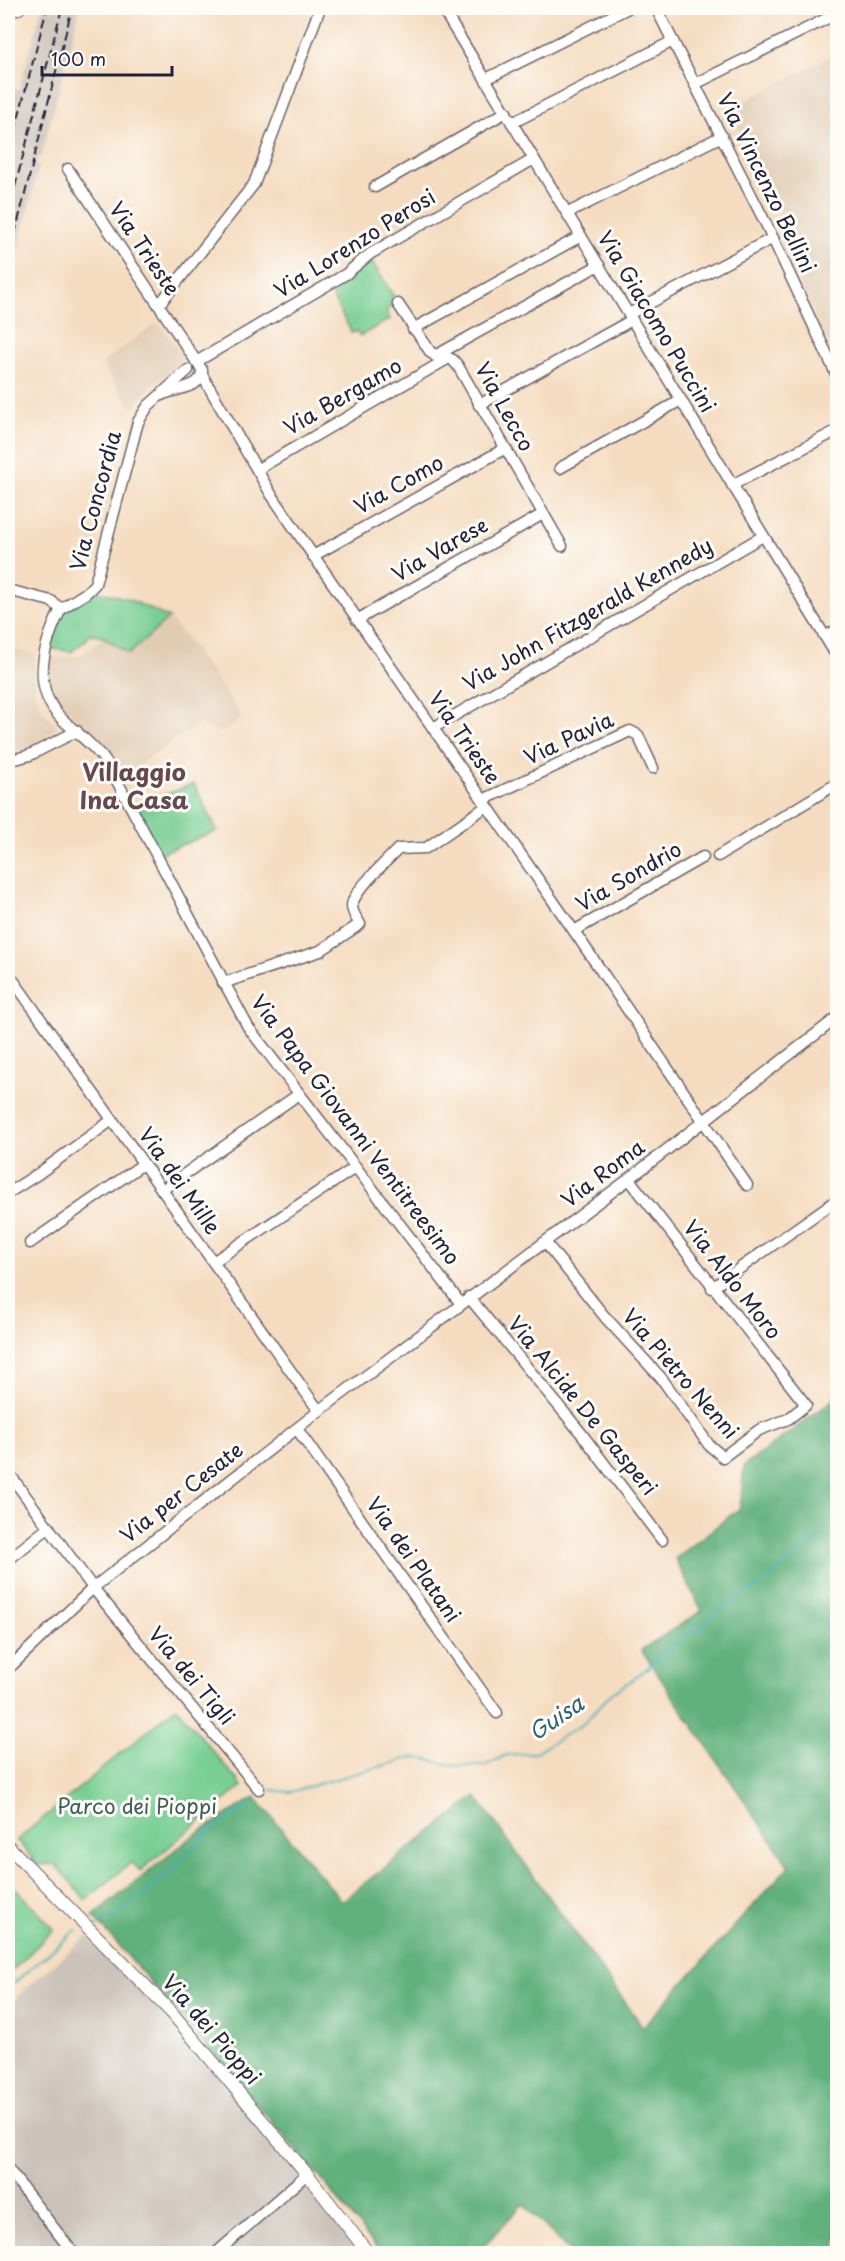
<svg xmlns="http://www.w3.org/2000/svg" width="845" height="2261" font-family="'Playpen Sans',sans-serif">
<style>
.built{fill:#e1ccb3}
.industrial{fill:#ccc2b9}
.green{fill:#77ce92;stroke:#4c7866;stroke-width:1.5}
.forest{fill:#61b17c;stroke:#426a5c;stroke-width:1.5}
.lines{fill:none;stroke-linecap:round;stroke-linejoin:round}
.stream{stroke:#3fafb8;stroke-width:2}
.minor-casing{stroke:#6c636a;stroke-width:13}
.tertiary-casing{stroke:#6c636a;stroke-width:14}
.minor{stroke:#fff;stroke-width:10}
.tertiary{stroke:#fff;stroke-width:12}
.rail{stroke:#22223b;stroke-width:2;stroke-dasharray:9 4.5;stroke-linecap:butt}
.labels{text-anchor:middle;stroke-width:6;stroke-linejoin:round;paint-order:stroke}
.street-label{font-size:21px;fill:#22223b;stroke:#fdfcf7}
.park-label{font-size:21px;fill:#405e59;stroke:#fdfcf7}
.water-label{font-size:22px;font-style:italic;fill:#2f6173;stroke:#fdfcf7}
.quarter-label{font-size:24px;font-weight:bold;fill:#664950;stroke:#fdfcf7}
</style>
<rect width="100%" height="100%" fill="#fdfcf7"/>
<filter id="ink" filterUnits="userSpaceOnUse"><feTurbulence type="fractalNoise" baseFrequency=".0167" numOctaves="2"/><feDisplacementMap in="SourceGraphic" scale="12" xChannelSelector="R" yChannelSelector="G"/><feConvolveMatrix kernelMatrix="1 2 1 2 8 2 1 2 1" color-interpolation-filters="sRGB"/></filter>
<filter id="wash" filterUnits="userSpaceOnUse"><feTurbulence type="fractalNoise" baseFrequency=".008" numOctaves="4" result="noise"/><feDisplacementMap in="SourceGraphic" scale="24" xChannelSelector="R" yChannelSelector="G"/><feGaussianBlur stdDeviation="1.35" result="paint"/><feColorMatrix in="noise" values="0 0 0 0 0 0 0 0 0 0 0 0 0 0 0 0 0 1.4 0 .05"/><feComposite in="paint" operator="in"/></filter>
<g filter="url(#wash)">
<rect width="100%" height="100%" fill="#f5dcc0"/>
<g class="built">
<path d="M837 53V361L780 243 788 238 789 229 729 109Z"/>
<path d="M156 324 161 325 182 357 180 364 151 387 136 406H130L103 366 104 361Z"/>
<path d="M169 618 187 639 226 693 241 715 240 720 221 733 199 724 124 775 108 747 98 735 78 722 56 696 51 680V659L80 655 105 638 129 654Z"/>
<path d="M8 648 35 655 34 689 40 707 57 727 33 746 20 750H8Z"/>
</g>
<g class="industrial">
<path d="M42 8H80L41 157H38L36 165 39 166 8 287V86L19 90Z"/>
<path d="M87 1936 174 2026 295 2165 364 2253H8V2004Z"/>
</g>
<g class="green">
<path d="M370 259 397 301 386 311 390 319 360 336 357 331 352 333 329 291Z"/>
<path d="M93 590 129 599 169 618 129 654 105 638 89 633 86 640 71 652 49 648 60 614Z"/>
<path d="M194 784 217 831 156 855 131 807Z"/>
<path d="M176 1707 242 1786 140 1871 132 1862 86 1900 55 1864 38 1865 17 1840Z"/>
<path d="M8 1881 54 1929 8 1975Z"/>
</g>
<path class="forest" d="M837 1397V2253H571L523 2204 477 2253H381L319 2176 93 1916 193 1836 255 1797 342 1901 476 1796 643 2027 789 1866 641 1650 702 1611 675 1559 740 1508 744 1466Z"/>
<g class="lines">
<g class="stream">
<path d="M272 1790 290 1792 414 1757 456 1766 486 1765 506 1755 535 1753 583 1724 612 1693 634 1679 689 1633 701 1628 718 1610 737 1600 770 1577 838 1523"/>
<path d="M96 1926 124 1910 161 1881 210 1830 257 1801"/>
<path d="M8 1988 76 1930"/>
</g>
</g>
</g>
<g filter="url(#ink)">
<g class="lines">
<g class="minor-casing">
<g id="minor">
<path d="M442 8 838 658"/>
<path d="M656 8 767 226 838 378"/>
<path d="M486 79 628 8"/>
<path d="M695 84 838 13"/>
<path d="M512 123 673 41"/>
<path d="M68 169 202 370C204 388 176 388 161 395"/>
<path d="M375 187 506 112"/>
<path d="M568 213 722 136"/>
<path d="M398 304 431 353 453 360 458 366 562 546"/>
<path d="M159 305 254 184 320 8"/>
<path d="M629 314 773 238"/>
<path d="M413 329 581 236"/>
<path d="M435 356 599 265"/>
<path d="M196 362 346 274 370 254 534 159"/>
<path d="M202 375 271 494 308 548 574 931 747 1185"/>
<path d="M479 405 632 320"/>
<path d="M560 468 681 400"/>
<path d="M258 469 449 358"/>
<path d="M732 485 838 430"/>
<path d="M313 556 504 449"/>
<path d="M8 590 51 601 61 609"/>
<path d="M61 609C43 645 30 689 63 720 80 736 96 747 109 766L248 1027 461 1304"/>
<path d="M61 609 86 593 95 584 138 422 148 406 188 370"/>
<path d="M357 620 543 514"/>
<path d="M825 636 838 630"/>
<path d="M433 728 763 536"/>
<path d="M8 761 30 755 77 731"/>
<path d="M483 800 630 731 638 735 653 768"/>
<path d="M718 856 838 783"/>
<path d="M574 931 703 857"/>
<path d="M8 973 319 1411"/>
<path d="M223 983 320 951 360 924C357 919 352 913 352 906 352 892 387 861 398 849L426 848 487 806"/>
<path d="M162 1190 299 1094"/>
<path d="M8 1193 38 1174 112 1120"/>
<path d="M545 1242 605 1317 662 1379 709 1445 723 1457 759 1430 788 1419 806 1405 629 1179"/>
<path d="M30 1243 143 1164"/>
<path d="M213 1262 356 1167"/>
<path d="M712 1288 838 1199"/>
<path d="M469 1297 581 1433 662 1540"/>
<path d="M297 1429 497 1713"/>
<path d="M8 1472 93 1588 259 1789"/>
<path d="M8 1560 49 1527"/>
<path d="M8 1669 93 1588 319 1411 629 1179 838 1017"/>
<path d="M8 2169 74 2254"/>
<path d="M215 2254 307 2174"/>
</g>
</g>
<g class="tertiary-casing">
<g id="tertiary">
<path d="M8 11 19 8"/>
<path d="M8 1846 172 2013 307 2174 369 2254"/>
</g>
</g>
<use href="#minor" class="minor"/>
<use href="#tertiary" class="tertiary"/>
<g class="rail">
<path d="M8 157 47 8"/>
<path d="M8 213 62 8"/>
<path d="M8 261 72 8"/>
</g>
</g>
</g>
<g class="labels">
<g class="street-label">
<text transform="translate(766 183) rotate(64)" y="7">Via Vincenzo Bellini</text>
<text transform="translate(355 244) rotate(-32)" y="7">Via Lorenzo Perosi</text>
<text transform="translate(144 249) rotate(56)" y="7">Via Trieste</text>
<text transform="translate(656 322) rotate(59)" y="7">Via Giacomo Puccini</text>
<text transform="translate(343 397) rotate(-30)" y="7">Via Bergamo</text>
<text transform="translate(504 407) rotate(61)" y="7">Via Lecco</text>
<text transform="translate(399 485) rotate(-29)" y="7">Via Como</text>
<text transform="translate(96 501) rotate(-75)" y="7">Via Concordia</text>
<text transform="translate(440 550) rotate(-30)" y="7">Via Varese</text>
<text transform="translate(588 615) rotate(-30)" y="7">Via John Fitzgerald Kennedy</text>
<text transform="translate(464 738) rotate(55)" y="7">Via Trieste</text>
<text transform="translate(569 739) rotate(-25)" y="7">Via Pavia</text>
<text transform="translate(629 877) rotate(-30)" y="7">Via Sondrio</text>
<text transform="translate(355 1130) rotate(53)" y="7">Via Papa Giovanni Ventitreesimo</text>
<text transform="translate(603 1174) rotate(-37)" y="7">Via Roma</text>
<text transform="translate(179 1181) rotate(55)" y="7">Via dei Mille</text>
<text transform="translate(732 1280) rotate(52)" y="7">Via Aldo Moro</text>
<text transform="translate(680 1374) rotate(49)" y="7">Via Pietro Nenni</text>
<text transform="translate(582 1406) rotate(51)" y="7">Via Alcide De Gasperi</text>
<text transform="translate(182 1493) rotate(-38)" y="7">Via per Cesate</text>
<text transform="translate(413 1560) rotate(55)" y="7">Via dei Platani</text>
<text transform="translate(191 1676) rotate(50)" y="7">Via dei Tigli</text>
<text transform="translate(211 2030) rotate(49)" y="7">Via dei Pioppi</text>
</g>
<g class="park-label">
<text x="137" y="1814">Parco dei Pioppi</text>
</g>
<g class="water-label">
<text transform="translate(556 1718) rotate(-34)" y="8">Guisa</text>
</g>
<g class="quarter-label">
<text x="134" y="781">Villaggio<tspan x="134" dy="28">Ina Casa</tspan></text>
</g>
</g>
<rect width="845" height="2261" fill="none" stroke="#fdfcf7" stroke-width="30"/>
<path d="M42 66v9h130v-9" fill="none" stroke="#22223b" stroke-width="3"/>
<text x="51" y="66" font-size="18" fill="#22223b" stroke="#fdfcf7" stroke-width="4.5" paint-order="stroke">100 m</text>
</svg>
